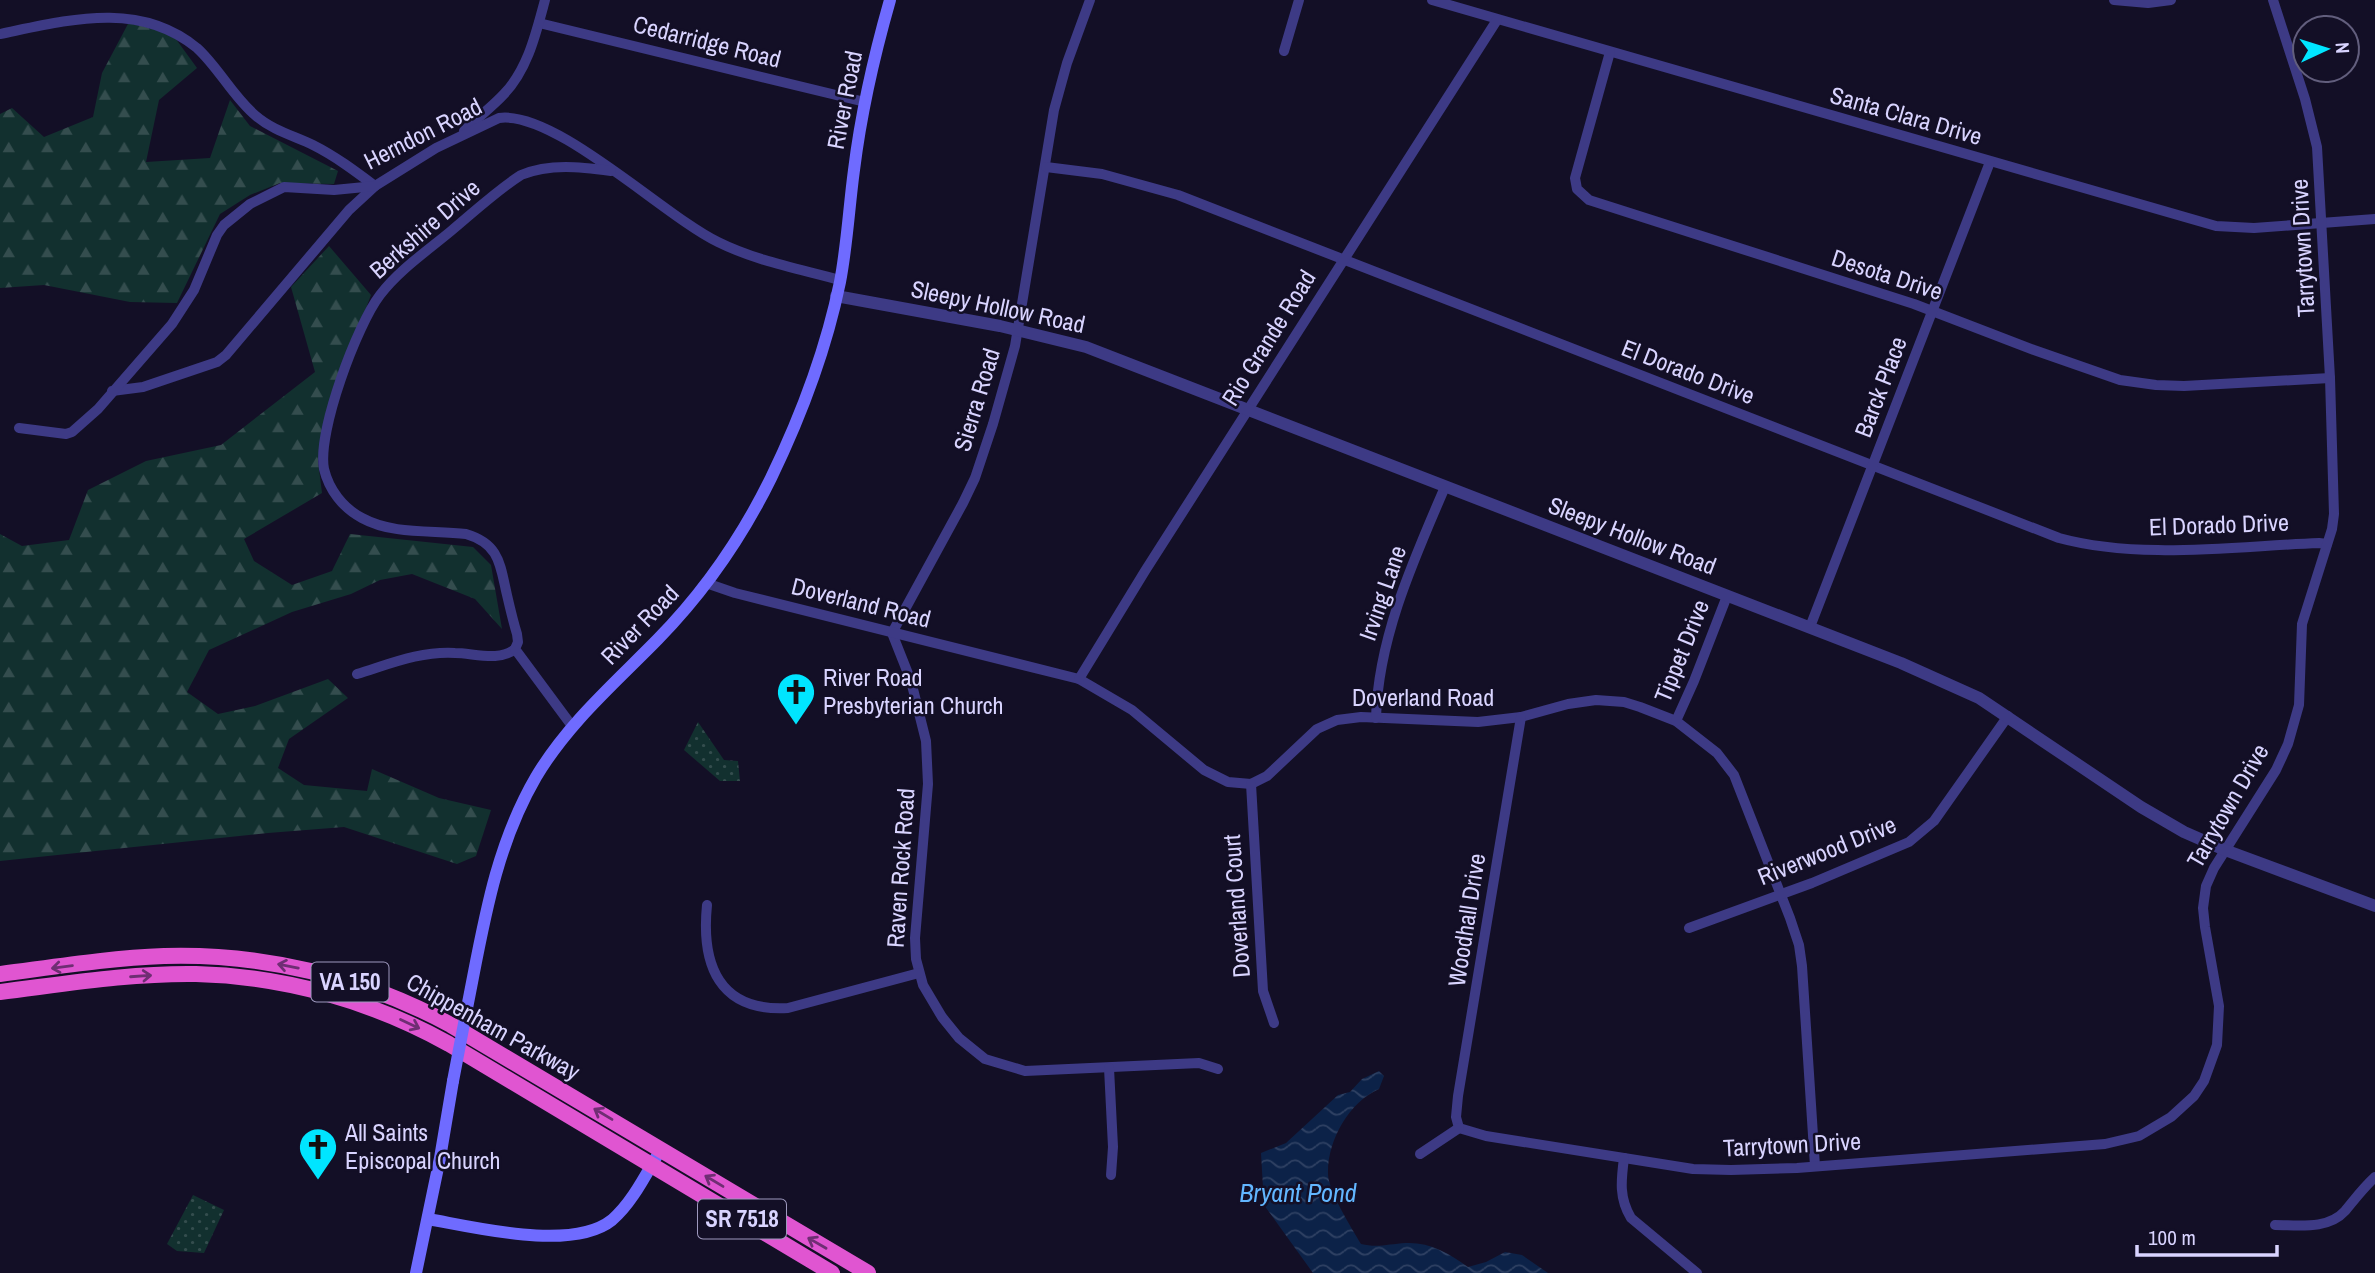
<svg xmlns="http://www.w3.org/2000/svg" width="2375" height="1273" font-family="'Archivo Narrow',sans-serif">
<style>
.forest{fill:url(#forest-firs)}
.park{fill:url(#park-dots)}
.water{fill:url(#water-waves)}
.lines{fill:none;stroke-linecap:round;stroke-linejoin:round}
.minor{stroke:#3d3a85;stroke-width:10}
.tertiary{stroke:#3d3a85;stroke-width:12}
.secondary{stroke:#6f6bff;stroke-width:12}
.trunk{stroke:#e055d1;stroke-width:16}
.secondary-bridge{stroke:#6f6bff;stroke-width:12}
.oneway{stroke:#6f2e73}
.labels{text-anchor:middle;stroke-width:5;stroke-linejoin:round;paint-order:stroke}
.shield{fill:#130f26;stroke:#9e99be;stroke-width:2}
.shield-label{font-size:23px;font-weight:bold;fill:#d9d4ff}
.street-label{font-size:24px;fill:#d9d4ff;stroke:#130f26}
.poi-label{font-size:24px;fill:#d9d4ff;stroke:#130f26;text-anchor:start}
.water-label{font-size:26px;font-style:italic;fill:#62b6ff;stroke:#130f26}
</style>
<defs>
<pattern id="forest-firs" width="22" height="20" patternUnits="userSpaceOnUse" patternTransform="scale(1.75)"><rect width="22" height="20" fill="#12302f"/><path d="M5 1l3.5 6h-7zM16 11l3.5 6h-7z" fill="#344d4e"/></pattern>
<pattern id="park-dots" width="8" height="8" patternUnits="userSpaceOnUse" patternTransform="scale(1.75)"><rect width="8" height="8" fill="#12302f"/><path d="M2 2h.1M6 6h.1" fill="none" stroke="#344d4e" stroke-width="1.8" stroke-linecap="round"/></pattern>
<pattern id="water-waves" width="16" height="10" patternUnits="userSpaceOnUse" patternTransform="scale(1.75)"><rect width="16" height="10" fill="#0c2248"/><path d="M0 5q4-4 8 0t8 0" fill="none" stroke="#2f4163"/></pattern>
</defs>
<rect width="100%" height="100%" fill="#130f26"/>
<g class="forest">
<path d="M129 22 173 35 197 68 159 100 146 162 210 158 230 100 250 126 338 171 334 184 280 183 250 195 220 214 177 303 130 302 44 285 0 288V114L12 108 44 137 93 117 102 73Z"/>
<path d="M329 246 371 295 328 408 318 461 322 493 244 539 254 561 292 585 332 571 350 534 473 547 491 565 502 629 475 599 412 574 380 580 351 594 292 612 209 650 187 692 218 714 255 706 328 679 348 698 289 739 278 768 304 785 367 791 372 769 439 798 491 810 476 856 457 864 344 827 268 833 0 861V534L22 546 69 540 88 490 146 461 221 445 315 372 291 287Z"/>
</g>
<g class="park">
<path d="M698 722 724 760 738 761 740 781H720L684 750Z"/>
<path d="M193 1195 224 1210 204 1253 177 1251 167 1244Z"/>
</g>
<path class="water" d="M1379 1071 1384 1076 1379 1089C1349 1102 1327 1141 1328 1174 1328 1190 1352 1229 1361 1244 1377 1248 1389 1244 1406 1243 1429 1242 1449 1253 1468 1267L1486 1262 1505 1252 1522 1255 1548 1273H1313L1264 1205 1261 1153 1286 1143 1338 1095 1350 1092 1362 1079Z"/>
<g class="lines">
<g class="minor">
<path d="M1090 0 1067 63 1054 110 1015 346 993 424 975 478 963 503 892 633 911 681 926 741 928 784 915 938 916 959 923 985 942 1017 959 1038 985 1059 1025 1071 1199 1063 1218 1069"/>
<path d="M1432 0 2216 226 2254 228 2375 219"/>
<path d="M2114 0 2148 3 2171 0"/>
<path d="M539 23 865 102"/>
<path d="M0 34C68 20 139 0 197 48 219 68 233 97 256 116 272 130 294 136 313 145 335 156 355 171 375 186L349 210 226 355 217 362 143 387 112 391"/>
<path d="M1284 51 1299 0"/>
<path d="M1610 52 1575 178 1577 189 1589 200 1914 304 2034 350 2120 380 2156 385 2184 386 2330 378"/>
<path d="M464 131C477 118 492 107 504 94 528 69 536 33 545 0"/>
<path d="M1046 167 1102 174 1178 195 2059 538C2140 560 2236 546 2319 543L2327 544"/>
<path d="M19 428 66 434 72 432 98 409 172 324 194 290 217 235 224 225 250 204 284 187 334 190 375 186 436 148 499 118C555 110 664 216 718 242 756 261 800 269 840 280"/>
<path d="M706 583 735 593 1079 679 1132 710 1204 770 1228 782 1251 784 1267 776 1317 729 1337 720 1361 717 1478 722 1521 717 1568 704 1596 700 1624 702 1640 707 1676 721 1717 753 1734 775 1790 918 1799 945 1802 966 1815 1166"/>
<path d="M1810 627 1990 162"/>
<path d="M357 674C390 664 420 651 455 653 473 653 500 662 515 649"/>
<path d="M1079 679 1145 571 1497 20"/>
<path d="M1376 718C1378 638 1414 559 1445 487"/>
<path d="M1676 721 1694 681 1727 596"/>
<path d="M572 726 515 649 518 642 517 634C513 621 510 608 507 595 500 565 500 544 466 534 432 530 393 535 362 518 343 508 329 490 324 469 317 432 357 325 380 295 399 270 427 251 451 231 474 212 496 191 521 175 550 163 581 167 611 171"/>
<path d="M1251 784 1263 991 1274 1023"/>
<path d="M707 905C701 965 719 1012 788 1008L919 973"/>
<path d="M1689 928 1812 883 1909 842 1934 821 2008 716"/>
<path d="M1109 1068 1113 1147 1111 1175"/>
<path d="M1459 1128 1486 1136 1693 1169 1731 1170 1797 1168 2105 1144 2139 1136 2171 1117 2194 1096 2204 1081 2217 1045 2219 1006 2205 927 2203 908 2206 886 2214 868 2276 770 2288 744 2299 705 2302 624 2332 529 2334 514 2330 378 2317 147 2305 99 2273 0"/>
<path d="M1459 1128 1456 1117 1458 1096 1521 717"/>
<path d="M1420 1154 1459 1128"/>
<path d="M1624 1158C1621 1181 1619 1198 1631 1218L1697 1273"/>
<path d="M2275 1225C2298 1225 2328 1230 2345 1211 2355 1199 2363 1188 2375 1177"/>
</g>
<path class="tertiary" d="M836 296 1000 326 1086 347 1901 663 1979 698 2141 807 2184 832 2225 850 2375 906"/>
<g class="secondary">
<path d="M467 1008C483 928 494 849 536 777 568 723 615 683 658 639 704 592 742 537 771 478 801 416 826 350 840 282 847 246 849 207 854 170 861 113 874 56 890 0"/>
<path d="M428 1219C474 1227 572 1252 612 1220 633 1202 647 1172 661 1149"/>
<path d="M416 1273 440 1158 453 1081"/>
</g>
<g class="trunk">
<path d="M0 974C54 967 109 958 164 956 264 953 363 977 451 1025L868 1273"/>
<path d="M0 992C65 984 130 973 196 974 284 976 372 1001 449 1044L832 1273"/>
</g>
<path class="secondary-bridge" d="M453 1081 467 1008"/>
</g>
<defs><path id="oneway-shaft" d="M-6 0H5M1.5-3L5.5 0L1.5 3" fill="none" stroke-width="1.6" stroke-linecap="round" stroke-linejoin="round" transform="scale(1.75)"/></defs>
<g class="oneway">
<use href="#oneway-shaft" transform="translate(288 966) rotate(-169)"/>
<use href="#oneway-shaft" transform="translate(62 967) rotate(173)"/>
<use href="#oneway-shaft" transform="translate(141 976) rotate(-4)"/>
<use href="#oneway-shaft" transform="translate(410 1024) rotate(25)"/>
<use href="#oneway-shaft" transform="translate(603 1114) rotate(-149)"/>
<use href="#oneway-shaft" transform="translate(714 1181) rotate(-149)"/>
<use href="#oneway-shaft" transform="translate(817 1243) rotate(-150)"/>
</g>
<defs>
<g id="church-pin" transform="scale(2.0125)"><path d="M0 17L-7.5 6A9.5 9.5 0 1 1 7.5 6Z" fill="#00e5ff" stroke="#130f26"/><path d="M-1.2-6h2.4v3.5h3.3v2.4h-3.3V6h-2.4V-.1h-3.3v-2.4h3.3Z" fill="#111"/></g>
</defs>
<g fill-rule="evenodd">
<use href="#church-pin" x="796" y="692"/>
<use href="#church-pin" x="318" y="1147"/>
</g>
<g class="labels">
<g class="shield">
<rect x="311.5" y="962.5" width="77" height="39" rx="5"/>
<rect x="698" y="1199.5" width="88" height="39" rx="5"/>
</g>
<g class="shield-label">
<text x="350" y="990">VA 150</text>
<text x="742" y="1227">SR 7518</text>
</g>
<g class="street-label">
<text transform="translate(707 42) rotate(14)" y="8">Cedarridge Road</text>
<text transform="translate(845 100) rotate(-79)" y="8">River Road</text>
<text transform="translate(1906 116) rotate(16)" y="8">Santa Clara Drive</text>
<text transform="translate(423 134) rotate(-27)" y="8">Herndon Road</text>
<text transform="translate(425 229) rotate(-41)" y="8">Berkshire Drive</text>
<text transform="translate(2303 248) rotate(-93)" y="8">Tarrytown Drive</text>
<text transform="translate(1887 275) rotate(18)" y="8">Desota Drive</text>
<text transform="translate(998 307) rotate(12)" y="8">Sleepy Hollow Road</text>
<text transform="translate(1269 338) rotate(-58)" y="8">Rio Grande Road</text>
<text transform="translate(1688 372) rotate(21)" y="8">El Dorado Drive</text>
<text transform="translate(1881 387) rotate(-69)" y="8">Barck Place</text>
<text transform="translate(977 400) rotate(-73)" y="8">Sierra Road</text>
<text transform="translate(2219 525) rotate(-2)" y="8">El Dorado Drive</text>
<text transform="translate(1632 536) rotate(21)" y="8">Sleepy Hollow Road</text>
<text transform="translate(1383 593) rotate(-71)" y="8">Irving Lane</text>
<text transform="translate(861 603) rotate(14)" y="8">Doverland Road</text>
<text transform="translate(640 625) rotate(-46)" y="8">River Road</text>
<text transform="translate(1682 651) rotate(-68)" y="8">Tippet Drive</text>
<text x="1423" y="706">Doverland Road</text>
<text transform="translate(2228 806) rotate(-60)" y="8">Tarrytown Drive</text>
<text transform="translate(1827 851) rotate(-22)" y="8">Riverwood Drive</text>
<text transform="translate(901 868) rotate(-86)" y="8">Raven Rock Road</text>
<text transform="translate(1237 906) rotate(-94)" y="8">Doverland Court</text>
<text transform="translate(1467 920) rotate(-81)" y="8">Woodhall Drive</text>
<text transform="translate(493 1027) rotate(29)" y="8">Chippenham Parkway</text>
<text transform="translate(1792 1145) rotate(-3)" y="8">Tarrytown Drive</text>
</g>
<g class="poi-label">
<text x="823" y="686">River Road<tspan x="823" dy="28">Presbyterian Church</tspan></text>
<text x="345" y="1141">All Saints<tspan x="345" dy="28">Episcopal Church</tspan></text>
</g>
<g class="water-label">
<text x="1298" y="1202">Bryant Pond</text>
</g>
</g>
<g transform="translate(2326 49) rotate(86)"><circle r="33" fill="#130f26" stroke="#625e7d" stroke-width="2"/>
<path d="M0-5L12 26L0 18L-12 26Z" fill="#00e5ff"/>
<text y="-10" font-size="19" font-weight="bold" text-anchor="middle" fill="#d9d4ff">N</text>
</g>
<path d="M2137 1245v10h140v-10" fill="none" stroke="#d9d4ff" stroke-width="3.5"/>
<text x="2148" y="1245" font-size="21" fill="#d9d4ff" stroke="#130f26" stroke-width="5" paint-order="stroke">100 m</text>
</svg>
